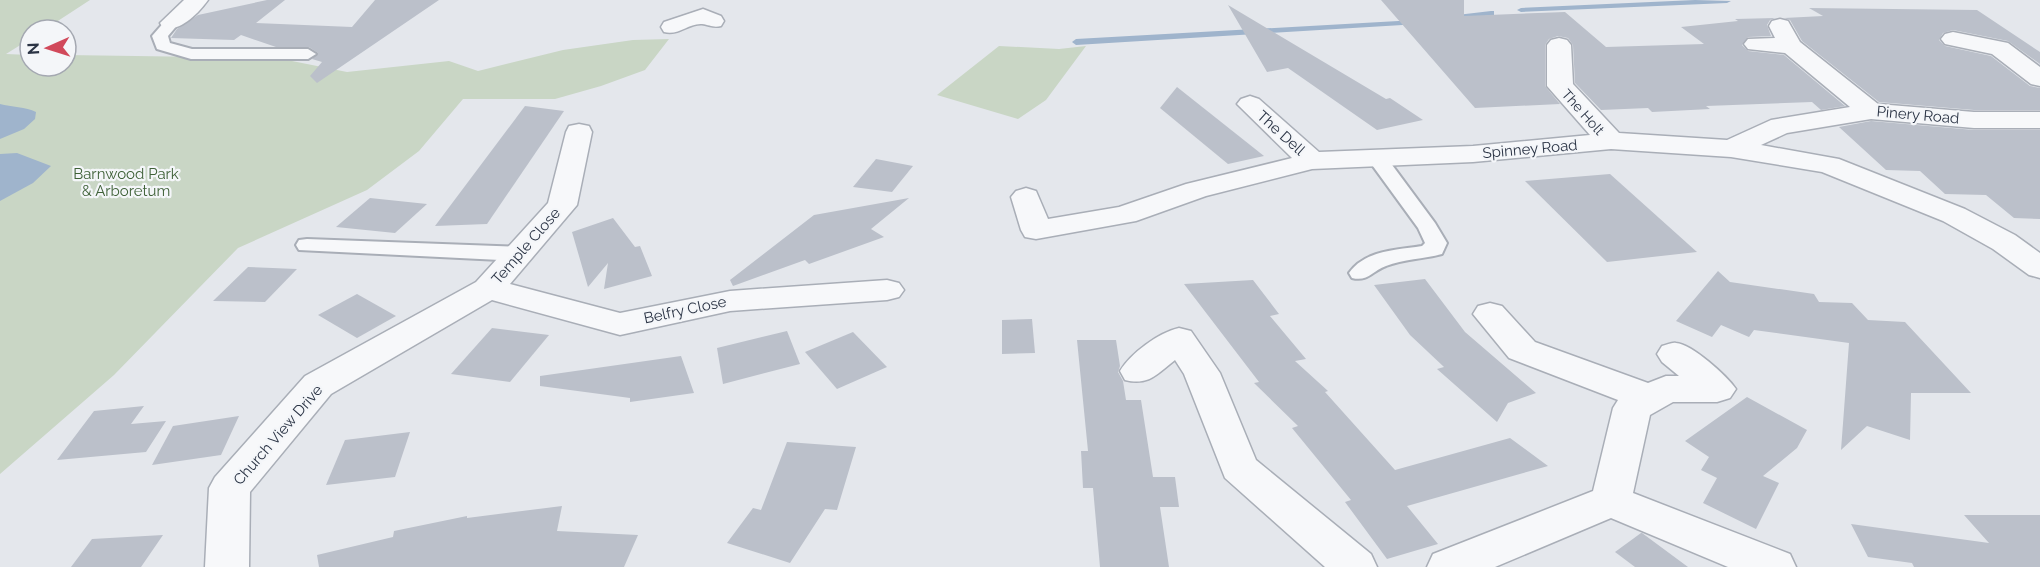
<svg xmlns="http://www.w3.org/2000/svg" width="2040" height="567" font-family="Raleway,sans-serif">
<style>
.green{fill:#c9d6c5}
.water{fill:#9fb4cc}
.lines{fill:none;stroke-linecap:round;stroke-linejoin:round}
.stream{fill:#9fb4cc;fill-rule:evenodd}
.building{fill:#bbc0ca}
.service-casing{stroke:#a9aeb7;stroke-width:4}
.minor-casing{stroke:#a9aeb7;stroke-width:3}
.service{fill:#f7f8fa;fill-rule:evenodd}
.minor{fill:#f7f8fa;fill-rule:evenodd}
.labels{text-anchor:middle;stroke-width:4.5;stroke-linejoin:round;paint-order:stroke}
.far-street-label{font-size:14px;fill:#2b3445;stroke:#f4f6f9}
.street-label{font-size:15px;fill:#2b3445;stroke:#f4f6f9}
.park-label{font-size:15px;fill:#3f6138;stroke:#f4f6f9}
</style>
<rect width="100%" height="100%" fill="#e4e7ec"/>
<g class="green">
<path d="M0 0H90L44 30H30V39L6 54 30 55V66H66V55L277 58 347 72 449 61 478 71 563 50 633 40 669 39 645 70 601 86 555 99H463L419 151 367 190 238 248 114 375 0 474Z"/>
<path d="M999 46 1059 49 1086 46 1046 100 1018 119 937 95Z"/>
</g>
<g class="water">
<path d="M0 104C11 107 26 107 36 112L35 119 24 129 0 139Z"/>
<path d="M17 153 51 166 33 183 0 201V154Z"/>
</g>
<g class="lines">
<g class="stream">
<path d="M1695 0 1731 1 1727 3 1521 12 1517 10 1521 8Z"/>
<path d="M1491 11H1494V15L1457 19 1453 17 1457 15Z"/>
<path d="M1416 20H1419V24L1076 45 1072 42 1076 39Z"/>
</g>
</g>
<g class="building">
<path d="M267 0H285L256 23 352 27 375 0H439L317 83 310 76 322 62 312 59 318 53 309 47H276L241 35 234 40 171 38 177 29 198 15Z"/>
<path d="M1381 0H1464V16L1565 12 1606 47 1704 44 1681 27 1738 21 1735 19 1775 18 1770 20 1767 25 1771 36 1748 37 1742 45 1748 51 1784 55 1845 106 1821 110 1812 102 1706 106 1710 109 1652 112 1648 108 1601 110 1575 83 1573 45 1568 38 1558 36 1549 39 1545 45V86L1560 104 1475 108Z"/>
<path d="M1228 5 1386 99 1390 98 1423 120 1377 130 1288 68 1267 72Z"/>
<path d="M1809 8 1977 10 2040 52V64L2008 41 1953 30 1943 33 1939 40 1945 46 1991 56 2030 86 2040 88V110H1974L1879 102 1802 41 1790 20 1784 18 1823 16Z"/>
<path d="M1177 87 1264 156 1228 164 1160 108Z"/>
<path d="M525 106 564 111 487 224 435 226Z"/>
<path d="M1871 121 1974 130H2040V219L2014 218 1986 195 1945 194 1920 171 1886 170 1839 127Z"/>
<path d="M876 159 913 166 892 192 853 187Z"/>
<path d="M1610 174 1697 252 1607 262 1525 181Z"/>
<path d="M370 198 427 204 395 233 336 227Z"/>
<path d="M909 198 871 229 884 237 809 264 805 260 733 286 730 280 814 215Z"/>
<path d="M613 218 635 247 640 246 652 276 604 289 608 263 588 287 572 232Z"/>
<path d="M248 267 297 269 265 302 213 301Z"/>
<path d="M1718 271 1730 282 1814 294 1819 302 1852 303 1868 320 1905 322 1971 393H1911L1910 440 1867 426 1841 450 1849 343 1754 330 1749 337 1721 325 1712 337 1676 321Z"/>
<path d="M1425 279 1465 332 1536 393 1508 403 1497 422 1437 369 1444 367 1410 335 1374 285Z"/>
<path d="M1253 280 1279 314 1270 316 1306 359 1295 361 1328 391 1325 392 1395 470 1510 438 1548 466 1407 506 1438 544 1387 559 1345 502 1351 500 1292 428 1298 426 1254 383 1259 382 1184 284Z"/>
<path d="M357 294 396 316 357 338 318 315Z"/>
<path d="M1032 319 1035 353 1002 354V320Z"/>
<path d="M492 328 549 335 510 382 451 374Z"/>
<path d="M787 331 800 364 723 384 717 348Z"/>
<path d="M853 332 887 367 837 389 805 352Z"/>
<path d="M1077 340H1116L1120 366 1118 372 1123 381 1126 400H1141L1153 477H1175L1179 507H1160L1169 567H1100L1093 488H1083L1081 451H1088Z"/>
<path d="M681 356 694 393 630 402V398L540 386V376Z"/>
<path d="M1747 397 1807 430 1797 448 1763 476 1779 483 1756 529 1703 503 1717 478 1701 470 1709 457 1685 441Z"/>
<path d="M144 406 131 424 166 421 146 452 57 460 94 411Z"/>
<path d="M239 416 221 455 152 465 173 426Z"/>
<path d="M410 432 395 477 326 485 345 440Z"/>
<path d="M787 442 856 447 837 510 825 509 790 563 727 543 753 508 761 510Z"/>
<path d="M562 506 557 531 638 535 624 567H319L317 555 393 537 394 531 467 516V518Z"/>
<path d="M1964 515H2040V567H1914L1912 563 1868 557 1851 524 1989 543Z"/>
<path d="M1641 533H1642L1688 567H1635L1615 552Z"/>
<path d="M163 535 141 567H71L92 539Z"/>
</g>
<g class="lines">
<g class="service-casing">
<g id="service">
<path d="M171 18 179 23 168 36 170 43 192 49H308L316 54 308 59H191L157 49 152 36 166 20Z"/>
<path d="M1377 152 1384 154 1435 223 1447 243 1442 254C1424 259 1403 259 1386 266 1372 271 1368 282 1352 278L1349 273C1365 250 1397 250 1422 246L1425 243 1418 228 1367 158 1370 154Z"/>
<path d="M307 239 520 247 528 249 531 254 528 259 520 261 299 250 296 245 299 240Z"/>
</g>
</g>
<g class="minor-casing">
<g id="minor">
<path d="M184 0H208C198 14 180 32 163 28L160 23Z"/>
<path d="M703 9 721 16 724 21 721 26C713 28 710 25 702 24 688 23 679 36 664 32L661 27 664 22Z"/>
<path d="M1780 19 1788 21 1800 42 1878 104 1974 112H2040V128H1974L1871 119 1787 133 1761 145 1839 159 1965 209 2015 235 2040 253V278L2029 275 1993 249 1943 221 1822 172 1731 157 1611 149 1473 162 1312 169 1206 196 1136 221 1036 239 1025 237 1021 230 1011 197 1016 191 1026 188 1036 191 1048 219 1119 207 1186 184 1292 158 1237 104 1241 99 1250 96 1259 99 1319 152 1473 146 1590 135 1547 86V45L1551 40 1559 38 1567 40 1571 45 1573 84 1619 133 1727 140 1771 120 1850 107 1785 53 1748 49 1744 44 1748 39 1775 38 1769 26 1772 21Z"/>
<path d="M1953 32 2008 43 2040 67V86L2031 84 1992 54 1945 44 1941 39 1945 34Z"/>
<path d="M579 124 589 126 592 132 577 205 510 284 620 313 730 291 887 280 899 283 904 290 899 297 887 300 730 311 620 335 492 300 331 394 250 492 249 567H205L209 488 215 477 305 376 476 282 548 203 566 132 569 126Z"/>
<path d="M1490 303 1502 306 1535 342 1648 383 1666 376H1679L1662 362 1657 354 1662 346C1667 345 1672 342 1676 343 1692 344 1727 376 1736 389L1730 398 1717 402H1673L1650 415 1633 493 1790 554 1796 567H1728L1611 518 1495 567H1427L1433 554 1593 491 1613 408 1618 400 1509 358 1473 314 1478 306Z"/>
<path d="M1179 328 1191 331 1220 373 1256 460 1371 554 1377 567H1325L1225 478 1184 374 1175 360C1157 374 1149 386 1125 380L1120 371C1131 353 1158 333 1179 328Z"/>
</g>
</g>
<use href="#service" class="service"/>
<use href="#minor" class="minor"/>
</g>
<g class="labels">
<g class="far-street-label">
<text transform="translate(1583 112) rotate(48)" y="5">The Holt</text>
</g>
<g class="street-label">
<text transform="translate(1918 115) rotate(5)" y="5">Pinery Road</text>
<text transform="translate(1281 133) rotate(42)" y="5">The Dell</text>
<text transform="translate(1530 149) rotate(-5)" y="5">Spinney Road</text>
<text transform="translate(526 246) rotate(-49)" y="5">Temple Close</text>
<text transform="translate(685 310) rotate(-12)" y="5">Belfry Close</text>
<text transform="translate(278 435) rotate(-49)" y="5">Church View Drive</text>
</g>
<g class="park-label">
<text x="126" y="179">Barnwood Park<tspan x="126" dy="17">&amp; Arboretum</tspan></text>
</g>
</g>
<g transform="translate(48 48) rotate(267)"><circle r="28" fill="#f4f6f9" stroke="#a4a8b1" stroke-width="1.5"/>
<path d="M0-4.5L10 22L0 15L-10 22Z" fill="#d1495b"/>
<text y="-9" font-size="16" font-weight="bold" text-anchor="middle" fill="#2b3445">N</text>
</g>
</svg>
